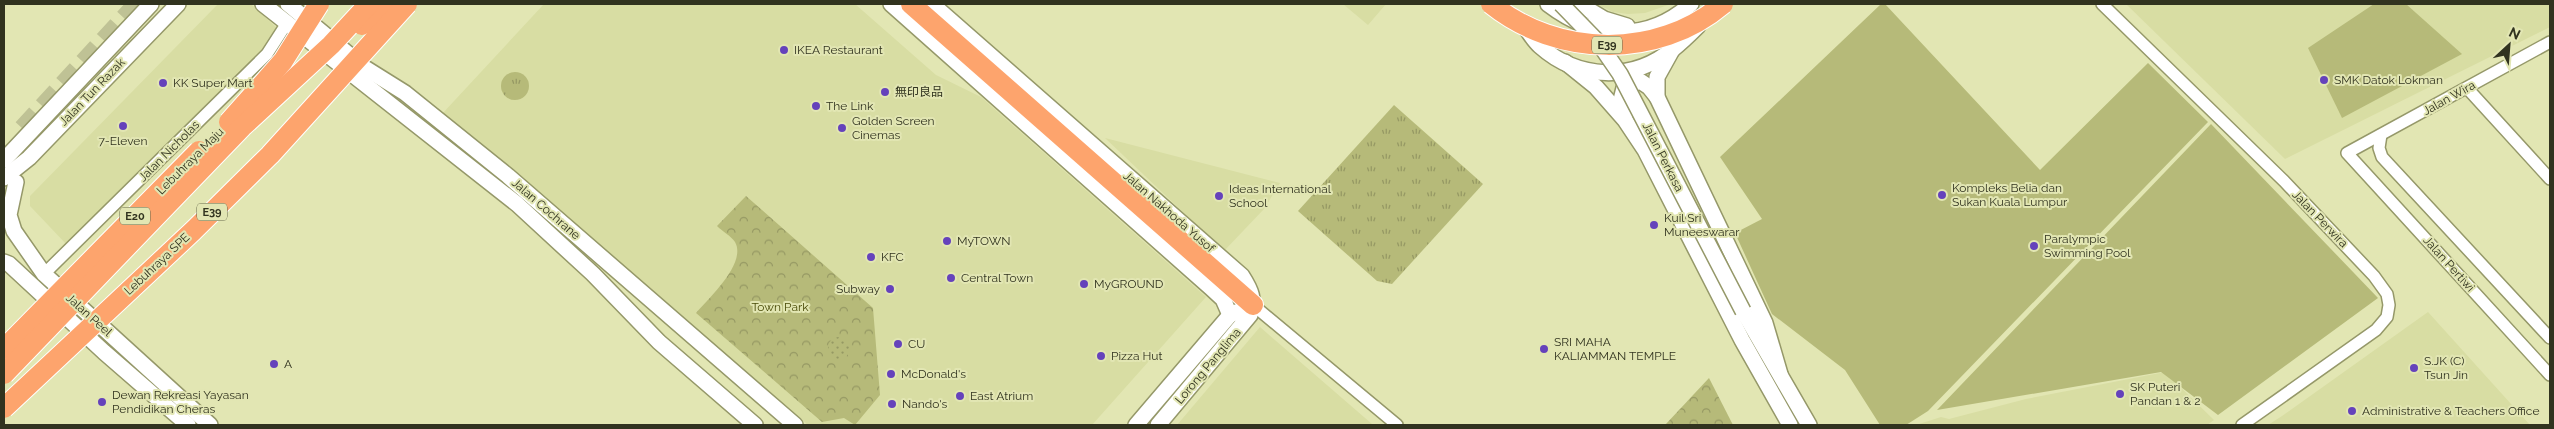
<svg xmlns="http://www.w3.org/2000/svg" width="2554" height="429" font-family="Raleway,'Noto Sans SC',sans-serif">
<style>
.built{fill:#d8dda3}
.grass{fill:url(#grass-tufts)}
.park{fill:url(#park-crowns)}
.garden{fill:url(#garden-dots)}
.pitch{fill:#b6ba79}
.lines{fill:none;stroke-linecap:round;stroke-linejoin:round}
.highway-tunnel{stroke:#bfc295;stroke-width:20;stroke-dasharray:20 10;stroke-linecap:butt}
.street-casing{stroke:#959869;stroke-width:14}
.secondary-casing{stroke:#959869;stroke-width:18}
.highway-casing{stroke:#fff;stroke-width:22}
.street{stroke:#fff;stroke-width:11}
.secondary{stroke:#fff;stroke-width:15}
.highway{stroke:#fda46d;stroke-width:20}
.secondary-bridge-casing{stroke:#959869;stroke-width:18;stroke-linecap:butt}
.highway-bridge-casing{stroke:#fff;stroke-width:22;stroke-linecap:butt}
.secondary-bridge{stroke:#fff;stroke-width:15}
.highway-bridge{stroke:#fda46d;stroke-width:20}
.poi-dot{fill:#6542bb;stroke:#e2e6b3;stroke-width:2}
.labels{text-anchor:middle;stroke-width:4;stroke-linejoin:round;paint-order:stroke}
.shield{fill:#e2e6b3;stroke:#66694b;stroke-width:1}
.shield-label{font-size:11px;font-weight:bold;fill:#31331f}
.poi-label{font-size:12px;fill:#31331f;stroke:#e2e6b3;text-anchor:start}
.street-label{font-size:12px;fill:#31331f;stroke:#e2e6b3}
.park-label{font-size:12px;fill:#484a07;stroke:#e2e6b3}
</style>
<defs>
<pattern id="grass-tufts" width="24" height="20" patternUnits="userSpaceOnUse" patternTransform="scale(1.25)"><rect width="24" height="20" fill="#b6ba79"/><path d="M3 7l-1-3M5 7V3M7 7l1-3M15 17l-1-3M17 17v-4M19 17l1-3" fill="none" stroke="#959863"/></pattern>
<pattern id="park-crowns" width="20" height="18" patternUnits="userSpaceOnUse" patternTransform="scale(1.25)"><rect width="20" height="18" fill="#b6ba79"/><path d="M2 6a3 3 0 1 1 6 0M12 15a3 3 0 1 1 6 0" fill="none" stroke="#959863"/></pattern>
<pattern id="garden-dots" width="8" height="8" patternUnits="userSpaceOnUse" patternTransform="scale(1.25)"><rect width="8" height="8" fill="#b6ba79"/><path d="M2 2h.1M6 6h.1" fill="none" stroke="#959863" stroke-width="1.8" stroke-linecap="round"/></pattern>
</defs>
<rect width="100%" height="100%" fill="#e2e6b3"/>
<g class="built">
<path d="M218 4H251L279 30 265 51 67 245 30 206V196Z"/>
<path d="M544 4H855L936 75 981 97 1206 297 1092 425H808L442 114Z"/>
<path d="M1343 4H1386L1368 25Z"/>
<path d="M1597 4H1671L1645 13 1628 14 1613 12Z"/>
<path d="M2126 4H2550V27L2285 159Z"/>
<path d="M1105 138 1280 183 1264 209 1224 251Z"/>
<path d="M2428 312 2530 425H2268L2282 416Z"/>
<path d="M1260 327 1372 424 1371 425H1177Z"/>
<path d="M2165 372 2214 420 2207 425H1916L1941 417 1949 419 2026 399Z"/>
</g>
<g class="grass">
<circle cx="515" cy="86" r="14"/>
<path d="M1394 105 1483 184 1392 284 1377 281 1298 211Z"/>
</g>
<g class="park">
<path d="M746 196 873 308 880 395 855 425 844 418 822 422 696 313C709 298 747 263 735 242 731 236 722 231 717 226Z"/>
<path d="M1709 378 1733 425H1665Z"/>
</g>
<circle class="garden" cx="839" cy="348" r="11"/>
<g class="pitch">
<path d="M1881 4H1885L2040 170 2148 63 2208 122 1928 411 1906 425H1880L1845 370 1772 314 1735 233 1762 219 1720 157Z"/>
<path d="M2374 4H2406L2462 54 2342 118 2308 48Z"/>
<path d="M2211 124 2378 298 2218 415 2161 372 1937 410Z"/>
</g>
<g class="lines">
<g class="highway-tunnel">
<path d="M23 129 138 4"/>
<path d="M4 170 87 88"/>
</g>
<g class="street-casing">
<g id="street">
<path d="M2102 4 2284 181 2374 276 2387 294 2389 305 2387 317 2376 330 2242 425"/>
<path d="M2550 42 2347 153 2550 375"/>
<path d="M2467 88 2550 179"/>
<path d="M2381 135 2379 148 2382 157 2550 338"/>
<path d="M44 274 267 54 287 23"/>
<path d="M1253 305 1397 425"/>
</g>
</g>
<g class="secondary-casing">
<g id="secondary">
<path d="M263 4 517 204 593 274 659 342 755 425"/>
<path d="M288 4 365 68 405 93 508 176 795 425"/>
<path d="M891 4 1211 288 1223 299 1230 315"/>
<path d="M932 4 1242 276C1251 290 1255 299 1250 315L1158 425"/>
<path d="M1548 4C1594 39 1646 44 1691 4"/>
<path d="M1579 4 1604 19 1627 26"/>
<path d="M1523 25C1529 31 1533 40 1540 46 1578 80 1633 82 1673 49 1682 42 1690 34 1698 26"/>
<path d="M1672 50 1657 77V97L1765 323 1780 374"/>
<path d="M1565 62 1596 87 1625 120 1645 150 1742 340 1790 425"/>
<path d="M1625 118 1621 100 1624 88 1640 81 1649 87 1657 97"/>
<path d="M4 160 151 4"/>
<path d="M4 178 29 158 178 4"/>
<path d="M16 182 9 215 14 231 44 274 210 425"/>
<path d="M4 262 9 264 104 352 188 425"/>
<path d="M1743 311 1809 425"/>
<path d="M1136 425 1230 315 1253 305"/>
</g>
</g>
<g class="highway-casing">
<path id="highway" d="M911 4 1253 305"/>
</g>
<use href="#street" class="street"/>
<use href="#secondary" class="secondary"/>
<use href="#highway" class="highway"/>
<g class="secondary-bridge-casing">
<path id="secondary-bridge" d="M1561 4 1598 42 1620 74 1743 311"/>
</g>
<g class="highway-bridge-casing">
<g id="highway-bridge">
<path d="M1491 4C1557 57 1657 60 1723 4"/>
<path d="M362 25 386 4"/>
<path d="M229 122 283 61 319 4"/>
<path d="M4 349 199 151"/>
<path d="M4 374 242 127 331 45 369 4"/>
<path d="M4 408 193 231 270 155 407 4"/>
</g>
</g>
<use href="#secondary-bridge" class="secondary-bridge"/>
<use href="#highway-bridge" class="highway-bridge"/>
</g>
<g class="poi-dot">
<circle cx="784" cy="50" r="5"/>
<circle cx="2324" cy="80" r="5"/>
<circle cx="163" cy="83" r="5"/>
<circle cx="885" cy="92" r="5"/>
<circle cx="816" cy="106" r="5"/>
<circle cx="123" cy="126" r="5"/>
<circle cx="842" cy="128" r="5"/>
<circle cx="1942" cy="195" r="5"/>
<circle cx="1219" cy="196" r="5"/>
<circle cx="1654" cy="225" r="5"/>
<circle cx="947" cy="241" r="5"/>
<circle cx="2034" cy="246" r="5"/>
<circle cx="871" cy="257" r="5"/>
<circle cx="951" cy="278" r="5"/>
<circle cx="1084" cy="284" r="5"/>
<circle cx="890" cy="289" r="5"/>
<circle cx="898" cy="344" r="5"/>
<circle cx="1544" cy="349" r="5"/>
<circle cx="1101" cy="356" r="5"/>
<circle cx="274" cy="364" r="5"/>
<circle cx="2414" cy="368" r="5"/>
<circle cx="891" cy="374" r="5"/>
<circle cx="2120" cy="394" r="5"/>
<circle cx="960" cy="396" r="5"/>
<circle cx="102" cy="402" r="5"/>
<circle cx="892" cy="404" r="5"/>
<circle cx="2352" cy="411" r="5"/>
</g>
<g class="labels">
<g class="shield">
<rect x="1592" y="36.5" width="30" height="17" rx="4"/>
<rect x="197" y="203.5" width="30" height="17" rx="4"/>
<rect x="120" y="207.5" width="30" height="17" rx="4"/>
</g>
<g class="shield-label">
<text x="1607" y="49">E39</text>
<text x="212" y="216">E39</text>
<text x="135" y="220">E20</text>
</g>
<g class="poi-label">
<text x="794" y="54">IKEA Restaurant</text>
<text x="2334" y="84">SMK Datok Lokman</text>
<text x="173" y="87">KK Super Mart</text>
<text x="895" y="96">無印良品</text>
<text x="826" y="110">The Link</text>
<text x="852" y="125">Golden Screen<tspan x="852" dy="14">Cinemas</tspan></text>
<text x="123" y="145" text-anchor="middle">7-Eleven</text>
<text x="1952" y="192">Kompleks Belia dan<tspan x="1952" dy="14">Sukan Kuala Lumpur</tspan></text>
<text x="1229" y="193">Ideas International<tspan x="1229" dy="14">School</tspan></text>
<text x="1664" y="222">Kuil Sri<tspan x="1664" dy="14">Muneeswarar</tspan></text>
<text x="2044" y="243">Paralympic<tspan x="2044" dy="14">Swimming Pool</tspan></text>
<text x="957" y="245">MyTOWN</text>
<text x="881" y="261">KFC</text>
<text x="961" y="282">Central Town</text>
<text x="1094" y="288">MyGROUND</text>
<text x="880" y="293" text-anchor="end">Subway</text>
<text x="1554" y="346">SRI MAHA<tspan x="1554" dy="14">KALIAMMAN TEMPLE</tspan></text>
<text x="908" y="348">CU</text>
<text x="1111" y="360">Pizza Hut</text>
<text x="2424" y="365">S.JK (C)<tspan x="2424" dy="14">Tsun Jin</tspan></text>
<text x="284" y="368">A</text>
<text x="901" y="378">McDonald's</text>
<text x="2130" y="391">SK Puteri<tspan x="2130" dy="14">Pandan 1 &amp; 2</tspan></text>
<text x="112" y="399">Dewan Rekreasi Yayasan<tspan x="112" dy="14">Pendidikan Cheras</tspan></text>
<text x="970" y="400">East Atrium</text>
<text x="902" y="408">Nando's</text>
<text x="2362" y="415">Administrative &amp; Teachers Office</text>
</g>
<g class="street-label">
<text transform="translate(92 92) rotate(-46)" y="4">Jalan Tun Razak</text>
<text transform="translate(2449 98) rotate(-29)" y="4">Jalan Wira</text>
<text transform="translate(169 151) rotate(-45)" y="4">Jalan Nicholas</text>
<text transform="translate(1663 157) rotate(63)" y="4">Jalan Perkasa</text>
<text transform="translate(190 161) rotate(-45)" y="4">Lebuhraya Maju</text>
<text transform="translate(546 209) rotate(41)" y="4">Jalan Cochrane</text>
<text transform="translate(1169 212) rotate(41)" y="4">Jalan Nakhoda Yusof</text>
<text transform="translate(2320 219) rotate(46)" y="4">Jalan Perwira</text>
<text transform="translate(157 264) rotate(-43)" y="4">Lebuhraya SPE</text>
<text transform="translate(2449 264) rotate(48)" y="4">Jalan Pertiwi</text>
<text transform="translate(89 315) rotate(42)" y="4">Jalan Peel</text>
<text transform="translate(1208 366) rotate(-50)" y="4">Lorong Panglima</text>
</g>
<g class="park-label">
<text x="780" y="311">Town Park</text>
</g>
</g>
<rect width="2554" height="429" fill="none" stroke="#31331f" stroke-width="10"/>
<g transform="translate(2509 45) rotate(26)" stroke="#e2e6b3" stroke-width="4" paint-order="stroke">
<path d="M0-4L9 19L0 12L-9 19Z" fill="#31331f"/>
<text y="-8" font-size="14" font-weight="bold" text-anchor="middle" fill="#31331f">N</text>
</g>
</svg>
